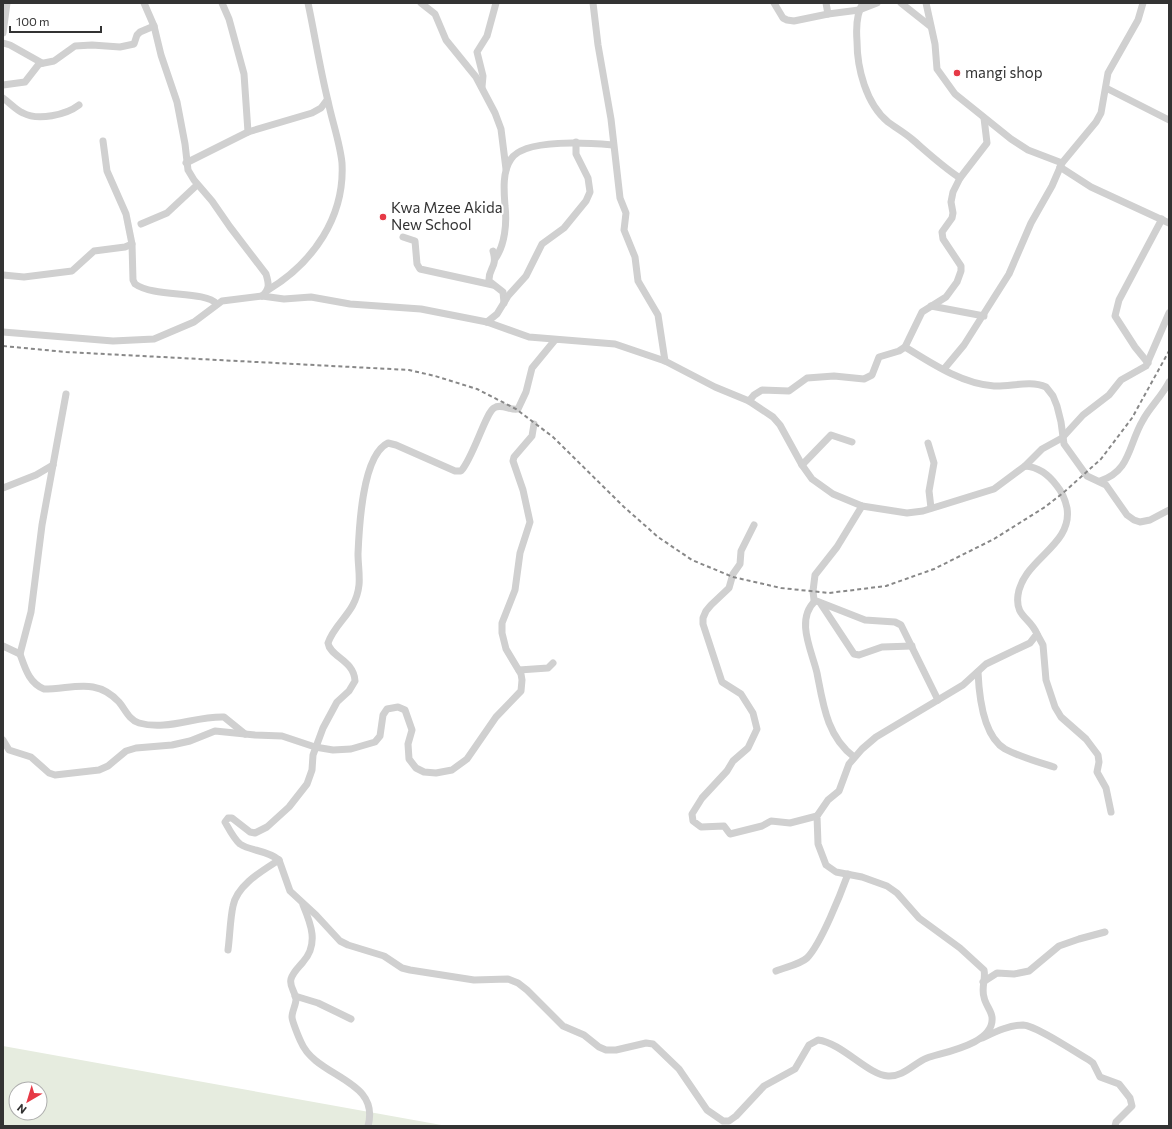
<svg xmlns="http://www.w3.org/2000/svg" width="1172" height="1129" font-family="Commissioner,sans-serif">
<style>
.green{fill:#e6ecdf;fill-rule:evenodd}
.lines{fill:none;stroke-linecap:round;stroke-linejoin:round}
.street{stroke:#d0d0d0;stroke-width:7}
.rail{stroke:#888;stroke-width:2;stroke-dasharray:4 3;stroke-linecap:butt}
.poi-dot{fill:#e63946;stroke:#fff;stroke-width:1.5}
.labels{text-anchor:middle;stroke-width:4;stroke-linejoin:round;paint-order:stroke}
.poi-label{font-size:15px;fill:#333;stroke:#fff;text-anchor:start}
</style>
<rect width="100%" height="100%" fill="#fff"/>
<path class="green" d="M3 1046 447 1126H3ZM16 1089H40V1113H16Z"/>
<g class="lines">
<g class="street">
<path d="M144 3 154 26 161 55 177 102 185 144 188 170 194 180 212 201 230 227 266 274C269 284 270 289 262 296"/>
<path d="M222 3 229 19 244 74 248 132"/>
<path d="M421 3 435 14 446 40 476 77 495 113 501 129 506 169"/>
<path d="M593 3 598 45 611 119 620 198 626 213 624 230 635 257 638 281 658 315 665 361"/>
<path d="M774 3 783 18 787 20 794 21 828 14 859 10 877 3"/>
<path d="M826 3 828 14"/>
<path d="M863 3C856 14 856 28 857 41 857 68 866 104 888 122 896 128 905 133 913 140 928 153 943 167 960 178"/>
<path d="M901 3 930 26"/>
<path d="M926 3 935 44 937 69 955 94 1011 139 1028 150 1062 163"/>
<path d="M3 33 7 3"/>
<path d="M3 43 10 45 42 63"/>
<path d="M3 85 25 82 39 64 54 61 75 46 92 45 120 47 134 44 137 35 140 32 154 26"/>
<path d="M482 87 483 76 477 52 487 36 496 3"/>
<path d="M1106 88 1169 120"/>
<path d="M3 98C10 103 16 110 23 113 38 121 66 115 79 105"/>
<path d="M186 163 248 132 312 113 321 108 327 100"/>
<path d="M1060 167 1091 187 1169 223"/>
<path d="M141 224 167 213 197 185"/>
<path d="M403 237 415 241 417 264 420 269 493 285"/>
<path d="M132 244 133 280 135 284C155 298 204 290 217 304"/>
<path d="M493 251C498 268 488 268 489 281L503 292 504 303"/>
<path d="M495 259C505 245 507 223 505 206 504 192 502 172 511 159 525 138 589 143 613 145"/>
<path d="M3 275 24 277 72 271 94 251 125 247 132 244 126 214 107 171 103 141"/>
<path d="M268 290C313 263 345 217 342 163 340 143 332 121 328 101 320 69 315 36 308 3"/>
<path d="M931 306 984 316"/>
<path d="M487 322 497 314 508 296 526 276 542 244 564 228 586 201 590 192 588 178 576 154V142"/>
<path d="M3 332 113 341 154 339 194 322 222 301 262 296 284 299 311 297 350 304 421 309 487 322 529 337 615 344 665 361 715 387 749 401 773 417 780 425 802 465 812 479 833 494 862 506 907 513 923 511 994 489 1025 466C1039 467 1049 475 1057 486 1063 493 1065 499 1067 508 1073 546 1023 559 1018 595 1015 617 1030 617 1037 634L1030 643 986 664 963 685 876 737 862 749 849 764 839 791 828 800 817 816 818 844 826 865 836 872 862 877 887 886 897 893 919 918 960 948 984 970C986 979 981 988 984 997 985 1004 991 1010 992 1017 995 1044 944 1052 927 1058 914 1063 904 1077 888 1076 868 1075 842 1043 818 1040L809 1045 795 1069 764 1086 736 1116 729 1121H723L707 1110 679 1069 653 1044 646 1043 616 1050H606L599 1047 584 1035 563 1026 527 990 518 983 508 979 474 980 410 970 402 968 384 956 348 945 340 941 316 915 290 891 279 860C267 850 250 851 240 844 234 839 229 829 225 822L228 818H232L250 832 255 833 267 827 289 807 307 784 312 770 313 755 323 728 337 702 349 691 355 681C354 660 330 657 328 643 335 622 356 613 359 585 360 575 358 564 358 554 359 529 362 455 388 443L396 445 455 471H461C473 458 486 412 494 408 501 403 511 411 518 409L526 392 532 368 555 340"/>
<path d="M905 347C931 363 962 384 994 386 1010 387 1030 380 1046 387L1053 396 1057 406 1061 422 1064 444 1087 476 1106 485 1127 515 1134 520 1140 522 1150 520 1169 510"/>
<path d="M1148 363 1135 347 1115 316 1119 300 1162 219"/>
<path d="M944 369 964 345 1009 274 1031 223 1052 186 1062 163 1096 122 1101 113 1108 73 1138 20 1143 3"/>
<path d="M749 401 754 395 762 390 789 391 807 378 834 376 864 379 872 375 879 357 899 351 905 347 922 312 946 297 957 282 961 271V266L943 239 942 232 952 218 953 213 951 202 953 192 960 178 987 143 984 118"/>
<path d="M928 443 934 463 929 491 931 508"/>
<path d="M802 465 831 435 852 442"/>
<path d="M1025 466 1042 449 1062 438 1083 415 1109 395 1121 380 1146 366 1169 313"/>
<path d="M1100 481C1131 471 1128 445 1143 420 1150 407 1162 396 1169 382"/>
<path d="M3 488 36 475 53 465"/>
<path d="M862 506 837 547 815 575 813 591 814 600 865 620 895 622 901 625 938 700"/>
<path d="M754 525 741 551 740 564 733 574 729 588 711 605 706 611 703 618V624L722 682 741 694 753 713 757 729 748 748 733 761 727 771 702 798 692 814 693 821 701 827 724 826 730 834 762 826 771 821 790 823 817 816"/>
<path d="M815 601C795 620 812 651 817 673 823 704 827 737 854 757"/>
<path d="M821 604 854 654 859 655 882 647 912 646"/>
<path d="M1037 634 1043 645 1046 680 1055 707 1061 717 1086 739 1098 755 1099 762 1097 772 1106 788 1111 812"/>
<path d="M3 646 20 654C25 668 29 683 44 689 73 689 96 677 119 702 125 709 129 720 139 723 167 731 195 716 224 717L245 734"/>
<path d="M20 654 31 612 42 525 66 394"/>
<path d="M519 670 548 668 553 663"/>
<path d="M978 672C979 695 983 736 1005 749 1020 757 1038 762 1054 767"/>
<path d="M3 740 9 750 31 757 49 773 55 775 99 770 108 766 126 751 136 748 172 745 190 741 215 731 255 735 282 736 315 747 333 750 351 749 375 742 380 736 383 715 387 709 398 707 405 710 412 730 408 744 409 759 416 768 424 772 436 773 452 770 467 759 496 717 521 691 522 680 521 674 506 649 502 633V623L515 590 520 553 530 522 523 490 513 461 514 457 532 436 534 424"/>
<path d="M303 905C311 924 319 944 303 962 299 967 293 972 291 979 289 987 295 991 296 999 296 1005 292 1011 292 1017 292 1021 299 1038 301 1042 316 1078 381 1079 368 1126"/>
<path d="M228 950C230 935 230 920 233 906 237 885 262 871 279 860"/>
<path d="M776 971C785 967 799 965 807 958 821 944 841 893 848 874"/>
<path d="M983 982 997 973 1014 974 1029 971 1059 946 1079 939 1105 932"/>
<path d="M295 996 318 1003 351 1019"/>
<path d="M982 1038C995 1032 1009 1025 1023 1025 1037 1026 1075 1052 1089 1060L1093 1063 1100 1077 1119 1084 1130 1098 1132 1106 1116 1122 1115 1126"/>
</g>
<path class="rail" d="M3 346 66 352 409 370 435 376 477 389 516 409 553 437 624 507 658 537 692 560 733 577 781 588 829 593 886 586 934 569 994 539 1045 507 1063 493 1101 459 1132 418 1169 351"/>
</g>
<g class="poi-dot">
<circle cx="957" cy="73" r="4"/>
<circle cx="383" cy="217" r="4"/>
</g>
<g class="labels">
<g class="poi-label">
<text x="965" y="78">mangi shop</text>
<text x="391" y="213">Kwa Mzee Akida<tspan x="391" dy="17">New School</tspan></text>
</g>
</g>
<rect width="1172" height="1129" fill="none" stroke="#333333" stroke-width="8"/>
<g transform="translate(28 1101) rotate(218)"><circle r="19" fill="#ffffff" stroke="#adadad"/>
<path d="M0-3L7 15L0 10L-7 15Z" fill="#e63946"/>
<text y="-6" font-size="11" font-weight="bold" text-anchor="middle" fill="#333333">N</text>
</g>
<path d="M10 26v6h91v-6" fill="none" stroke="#333333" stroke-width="2"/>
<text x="16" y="26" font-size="12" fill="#333333" stroke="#ffffff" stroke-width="3" paint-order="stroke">100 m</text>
</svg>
